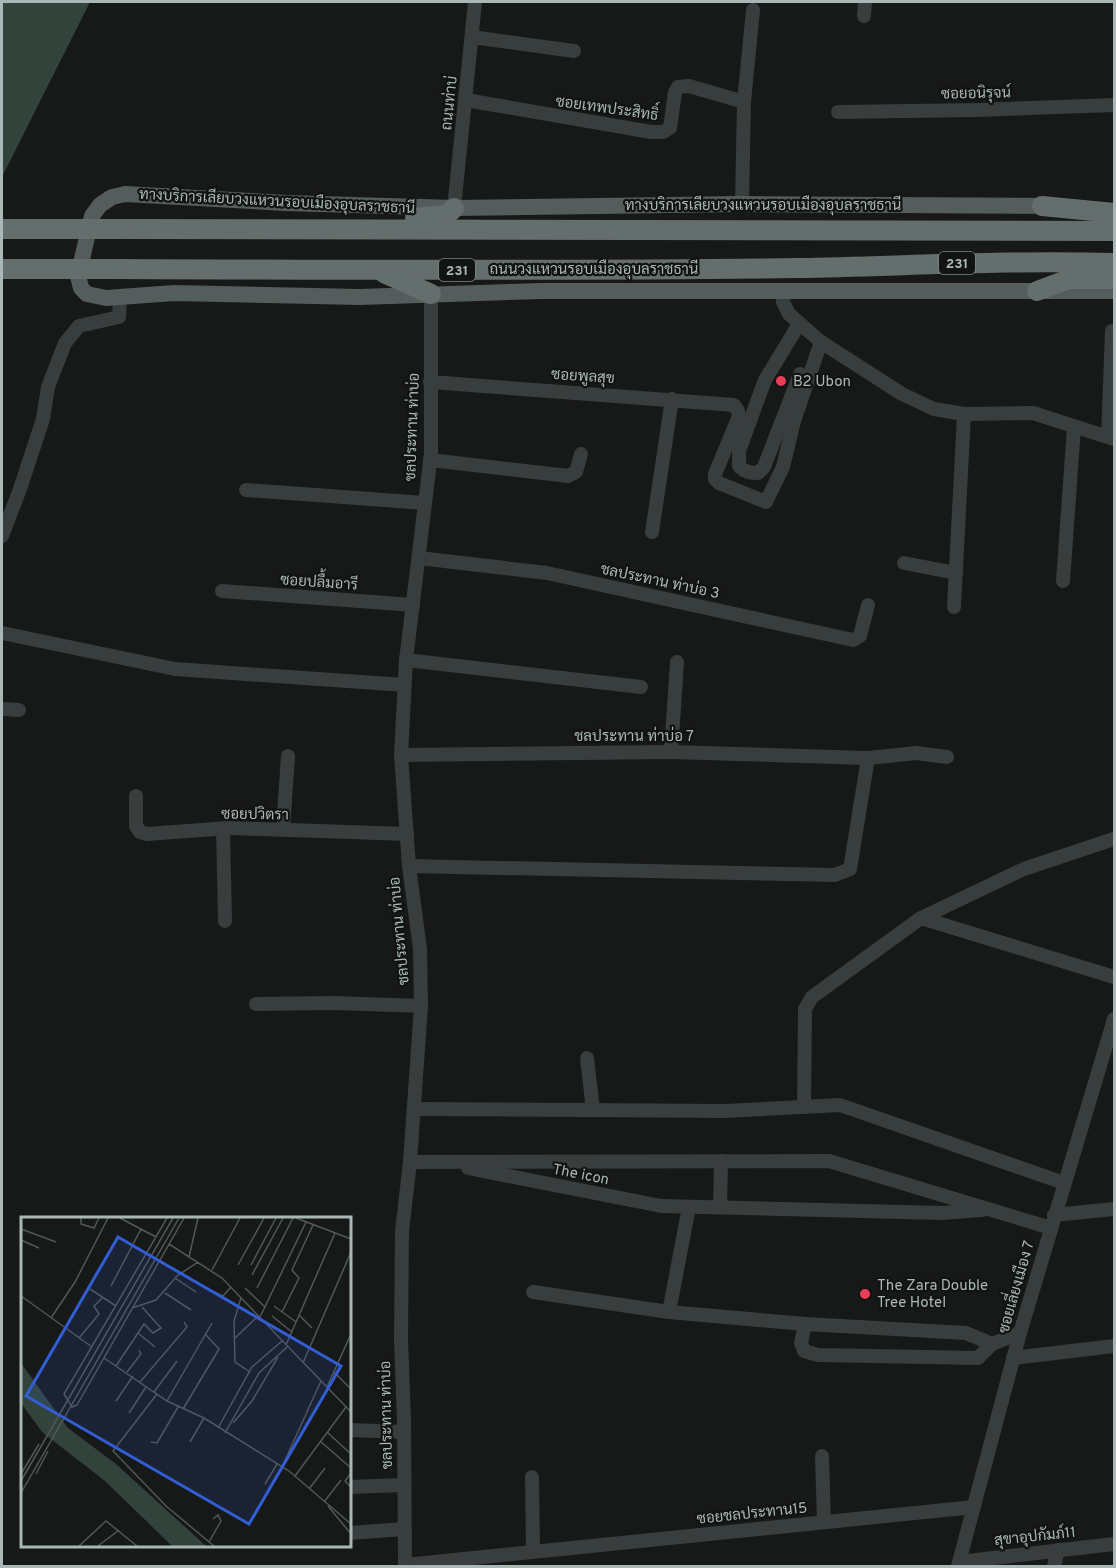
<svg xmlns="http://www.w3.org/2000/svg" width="1116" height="1568" font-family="Overpass,Sarabun,sans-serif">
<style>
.water{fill:#32433c}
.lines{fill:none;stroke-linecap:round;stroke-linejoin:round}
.minor{stroke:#383d3d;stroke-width:14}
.major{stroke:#545c5c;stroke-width:16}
.highway{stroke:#646e6d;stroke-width:20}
.highway-bridge{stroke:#646e6d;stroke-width:20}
.poi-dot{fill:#ea3d58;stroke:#121313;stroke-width:2}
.labels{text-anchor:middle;stroke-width:4.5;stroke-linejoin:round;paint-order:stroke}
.shield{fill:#121313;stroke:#7c8685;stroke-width:1.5}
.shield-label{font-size:14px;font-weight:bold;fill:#a9b8b6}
.street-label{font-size:15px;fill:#a9b8b6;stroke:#121313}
.poi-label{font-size:15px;fill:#a9b8b6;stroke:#121313;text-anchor:start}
.inset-road{fill:none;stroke:#515857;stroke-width:1.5}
.view{fill:#325ed3;fill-opacity:0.15;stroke:#325ed3;stroke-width:3}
.inset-edge{fill:none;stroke:#a9b8b6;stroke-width:3}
</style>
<rect width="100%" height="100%" fill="#171818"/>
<path class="water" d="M2 2H90L2 177Z"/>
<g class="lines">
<g class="minor">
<path d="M864 16 865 2"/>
<path d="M472 37 574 51"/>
<path d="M466 100 651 132H663L670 128 675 92 678 87 689 86 744 102"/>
<path d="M838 112 978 110 1114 105"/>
<path d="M742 204 744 102 753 10"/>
<path d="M454 208 475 2"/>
<path d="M784 290 783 302 789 314 821 342 902 394 934 409 964 414 1033 413 1114 439"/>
<path d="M799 324 765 380 739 451V466C745 472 750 473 758 473L764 467 800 374"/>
<path d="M430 382 734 405 738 411 739 416 715 474V479L719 483 766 502 783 467 794 421 821 342"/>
<path d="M1108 436 1112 331"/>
<path d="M430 460 568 476 576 472 581 454"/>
<path d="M246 490 425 503"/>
<path d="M652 532 672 399"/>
<path d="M2 536 20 489 43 419 48 387 65 343 79 326 119 317 120 297"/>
<path d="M419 558 547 573 853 640 860 636 868 605"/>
<path d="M904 563 956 573"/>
<path d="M1063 581 1074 427"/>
<path d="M222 591 413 605"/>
<path d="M954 607 964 414"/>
<path d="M2 633 175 669 404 685"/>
<path d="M406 660 641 687"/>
<path d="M2 709 19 710"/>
<path d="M671 752 677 662"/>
<path d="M401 755 671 752 868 758 916 753 947 757"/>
<path d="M136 796V826L140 832 147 834 229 828 407 834"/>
<path d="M223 829 225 921"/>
<path d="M283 830 288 756"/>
<path d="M409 866 835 875 850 869 868 758"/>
<path d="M921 918 1114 977"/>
<path d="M256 1004 334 1003 421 1006"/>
<path d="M587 1058 593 1110"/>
<path d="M804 1107 805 1009 812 997 921 918 1024 869 1114 839"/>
<path d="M414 1109 725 1111 840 1105 1064 1183"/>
<path d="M410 1162 829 1161 1051 1228"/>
<path d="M468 1168 661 1206 942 1213 982 1210"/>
<path d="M720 1207 721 1161"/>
<path d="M1054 1215 1114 1209"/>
<path d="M533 1292 669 1312 805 1324"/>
<path d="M669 1312 689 1207"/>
<path d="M992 1344 966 1333 805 1324 801 1343 804 1351 818 1355 978 1358 992 1344 1020 1333"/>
<path d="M1013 1358 1114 1346"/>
<path d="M350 1430 404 1432"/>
<path d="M822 1456 824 1522"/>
<path d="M532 1477 533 1551"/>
<path d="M350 1487 404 1485"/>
<path d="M350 1533 404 1529"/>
<path d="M959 1562 1114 1544"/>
<path d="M405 1565 974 1507"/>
<path d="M405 1566 404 1420 401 1339 402 1231 410 1162 421 1006 420 949 409 866 401 755 406 660 431 454V294"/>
<path d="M958 1566 1020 1333 1114 1019"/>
<path d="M1054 1566 1058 1550"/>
</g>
<path class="major" d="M1054 206 742 204 454 208 286 203 125 194 112 197 100 205 92 216 78 276 81 288 87 294 106 298 174 293 360 297 541 291H1114"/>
<g class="highway">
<path d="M1042 206 1114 213"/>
<path d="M415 218 447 215 454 208"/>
<path d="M122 229 1114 231"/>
<path d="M115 269C343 270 571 271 798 268 904 266 1009 260 1114 263"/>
<path d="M384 273 431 294"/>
<path d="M1037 291 1069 279H1114"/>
</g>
<g class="highway-bridge">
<path d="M2 229H122"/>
<path d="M2 269H115"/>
</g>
</g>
<g class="poi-dot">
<circle cx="781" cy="381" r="6"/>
<circle cx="865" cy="1294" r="6"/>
</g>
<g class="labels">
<g class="shield">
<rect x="939" y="252" width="36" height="22" rx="4.5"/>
<rect x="439" y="259" width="36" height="22" rx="4.5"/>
</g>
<g class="shield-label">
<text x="957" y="268">231</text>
<text x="457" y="275">231</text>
</g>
<g class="street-label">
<text transform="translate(976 93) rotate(-1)" y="5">ซอยอนิรุจน์</text>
<text transform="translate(449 103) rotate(-84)" y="5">ถนนท่าบ่</text>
<text transform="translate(607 108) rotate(8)" y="5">ซอยเทพประสิทธิ์</text>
<text transform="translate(277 201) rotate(3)" y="5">ทางบริการเลียบวงแหวนรอบเมืองอุบลราชธานี</text>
<text x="763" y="210">ทางบริการเลียบวงแหวนรอบเมืองอุบลราชธานี</text>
<text x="594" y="274">ถนนวงแหวนรอบเมืองอุบลราชธานี</text>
<text transform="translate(583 376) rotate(4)" y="5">ซอยพูลสุข</text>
<text transform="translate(412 427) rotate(-88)" y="5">ชลประทาน ท่าบ่อ</text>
<text transform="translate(660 581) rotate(12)" y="5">ชลประทาน ท่าบ่อ 3</text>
<text transform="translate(319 582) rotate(4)" y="5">ซอยปลื้มอารี</text>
<text x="634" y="741">ชลประทาน ท่าบ่อ 7</text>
<text transform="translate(255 814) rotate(1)" y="5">ซอยปวิตรา</text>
<text transform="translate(399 931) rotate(-95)" y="5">ชลประทาน ท่าบ่อ</text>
<text transform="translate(581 1174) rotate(11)" y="5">The icon</text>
<text transform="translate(1016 1287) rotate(-74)" y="5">ซอยเลี่ยงเมือง 7</text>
<text transform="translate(386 1415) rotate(-91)" y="5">ชลประทาน ท่าบ่อ</text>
<text transform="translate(752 1513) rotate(-6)" y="5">ซอยชลประทาน15</text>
<text transform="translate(1035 1536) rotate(-6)" y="5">สุขาอุปกัมภ์11</text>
</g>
<g class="poi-label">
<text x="793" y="386">B2 Ubon</text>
<text x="877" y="1290">The Zara Double<tspan x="877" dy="17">Tree Hotel</tspan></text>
</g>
</g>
<g transform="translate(21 1217)">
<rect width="330" height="330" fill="#171818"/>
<path d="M0 146 47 211 95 247 185 329H151L84 264 21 215 0 186Z" fill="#32433c"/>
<path class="inset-road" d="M60 1V7L73 11 78 1M99 1 135 20M146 1 43 177 51 190 56 188 163 1M275 1 330 22M0 12 35 25M0 23 18 31M148 27 201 61 330 195M168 40 177 1M217 48 243 1M230 48 255 1M191 53 219 1M231 58 262 1M154 61 175 75M90 69 120 12M224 71 244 90M236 71 272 1M69 72 95 89M191 74 202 79 210 70M144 76 170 93M0 79 71 130M220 81 213 104 214 145 229 155M253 89 275 105M111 91 135 83 156 59 177 45M261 95 278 61 271 53 292 8M278 98 291 111M251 99 271 115M239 100 285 5M30 101 54 65 87 1M117 116 134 130M58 121 78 97 73 89 81 81M213 122 237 99M265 128 314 16M83 141 146 184 183 201 268 254 330 307M282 146 330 35M95 149 123 107 132 116 140 111 121 90M106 155 120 137 118 133M313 155 330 172M119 165 166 110 163 105M306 170 330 117M133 175 156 144M136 177 92 234 145 289 193 329M95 184 112 159M146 184 191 106M162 192 198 132 184 117M108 196 125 170M212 206 231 184 257 140M197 211 231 150 261 124M306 215 330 237M204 216 238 156 266 130M299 224 330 251M130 225 136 226 157 190M169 225 183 201M261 250 300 164M330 256 324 264 330 270M0 257 18 227M15 257 27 234M274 259 325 190M0 264 152 1M244 267 256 247M288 272 304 251M0 276 158 1M303 285 320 263M307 289 330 317M188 325 200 304 197 298 192 302M58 329 85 304 116 329M77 329 98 313"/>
<path class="view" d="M97 20 320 149 228 307 5 179Z"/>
<rect width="330" height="330" class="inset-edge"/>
</g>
<rect width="1116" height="1568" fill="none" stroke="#a9b8b6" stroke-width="6"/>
</svg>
